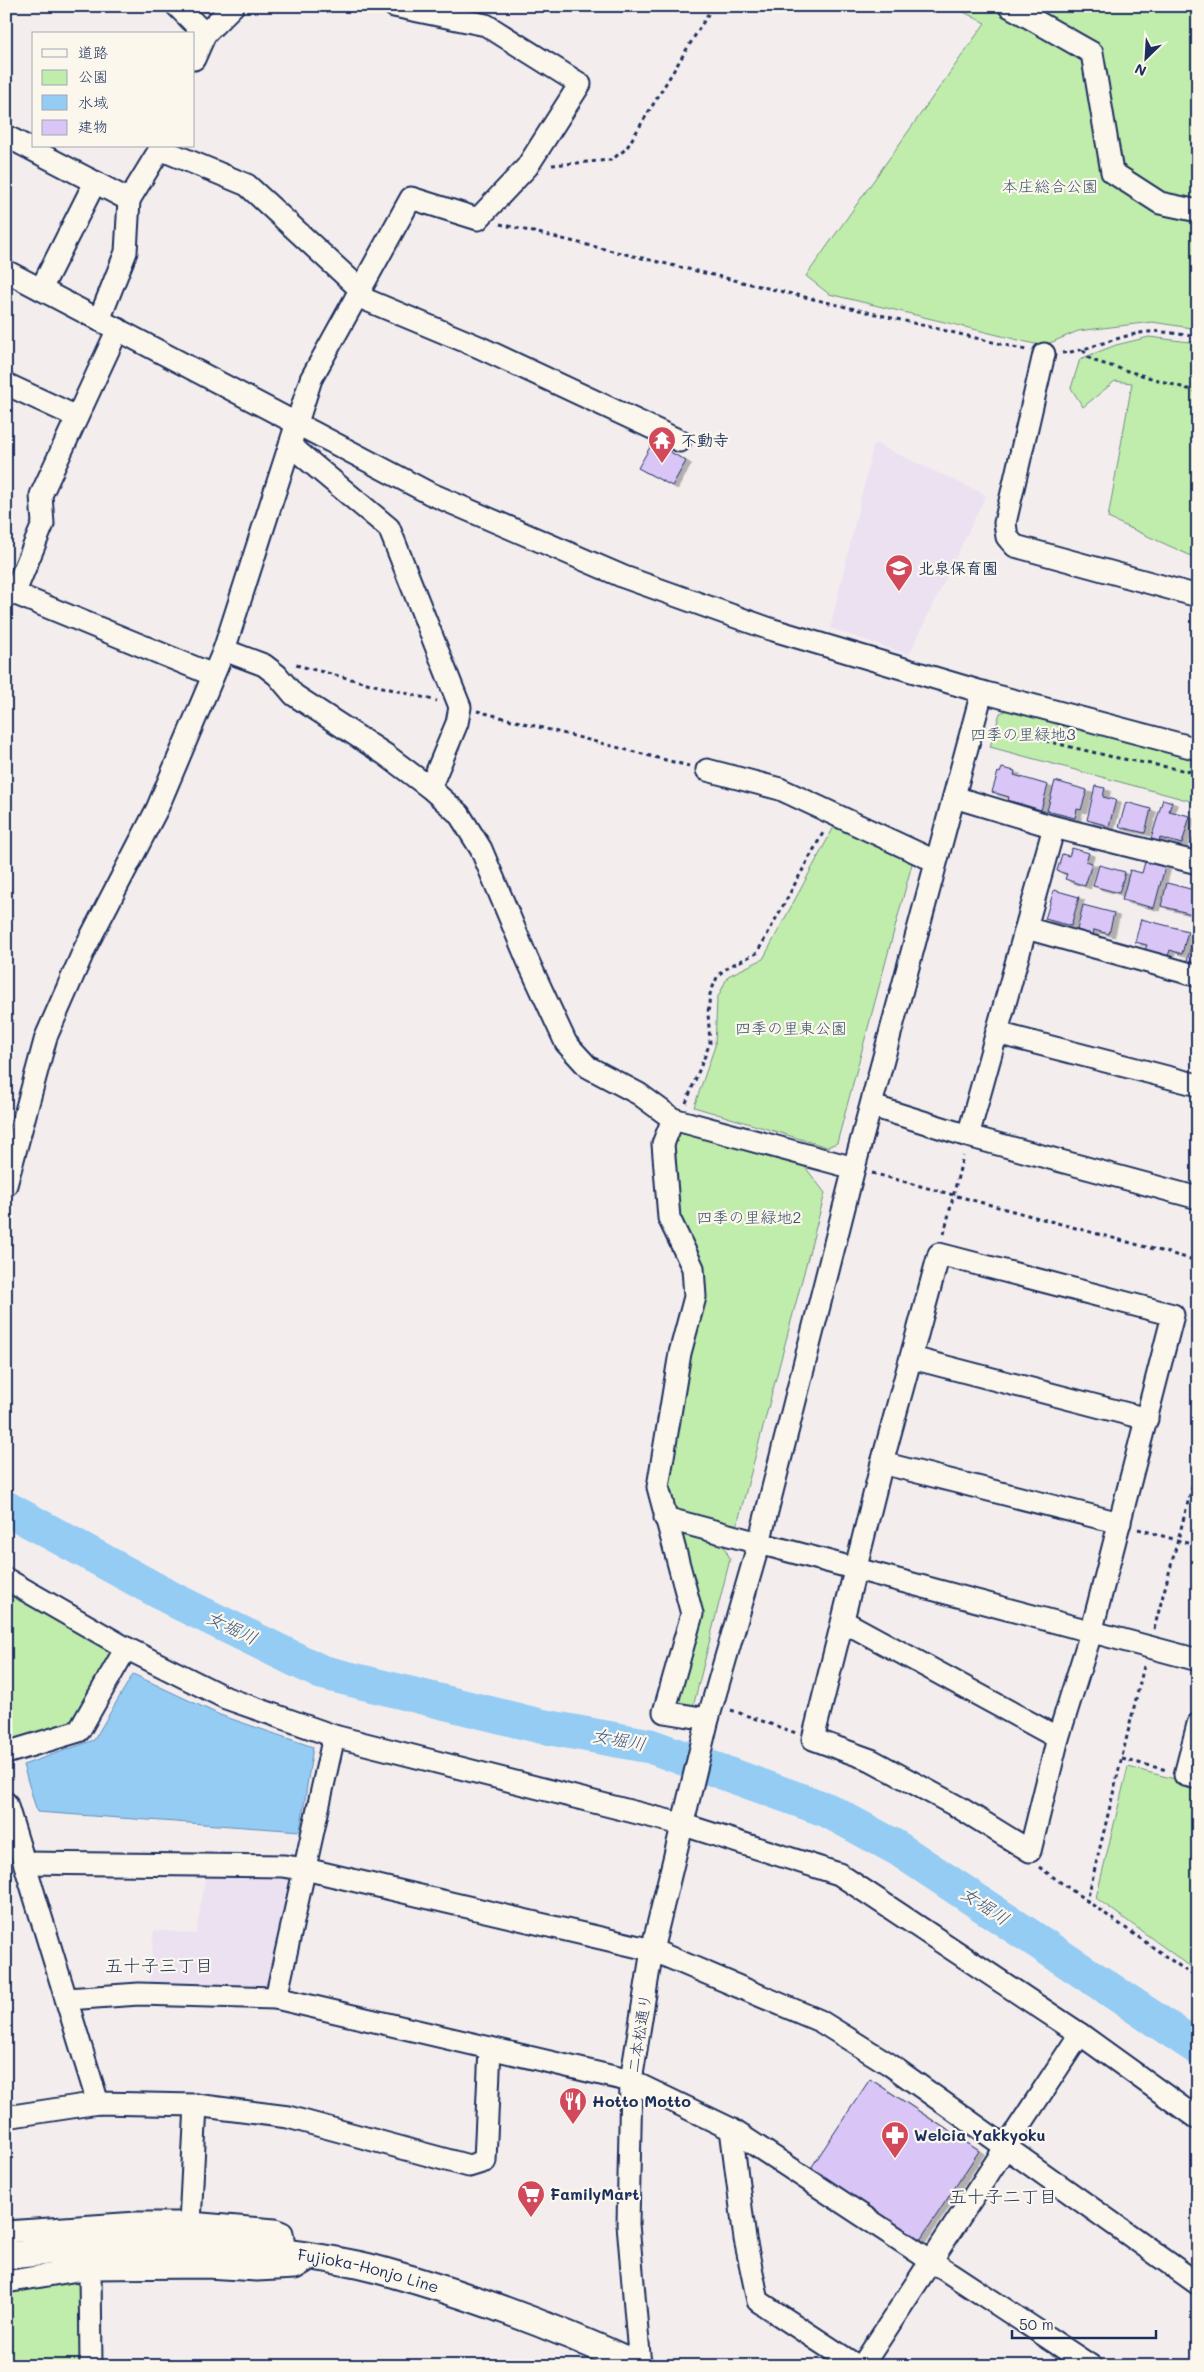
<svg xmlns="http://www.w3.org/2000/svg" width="1204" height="2372" font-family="Mali,'Klee One',sans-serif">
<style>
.built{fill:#ece1f1}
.green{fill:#c0edab;stroke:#6e8e84}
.water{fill:#94ccf3;stroke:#648db7}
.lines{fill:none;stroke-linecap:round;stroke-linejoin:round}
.river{stroke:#94ccf3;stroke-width:35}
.building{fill:#d9c6f7;stroke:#1b2f5e;filter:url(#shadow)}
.minor-casing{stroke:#1b2f5e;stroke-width:25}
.major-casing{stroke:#1b2f5e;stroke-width:30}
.path{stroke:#1b2f5e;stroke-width:3;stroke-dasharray:4 4;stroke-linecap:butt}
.minor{stroke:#fbf7ec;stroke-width:21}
.major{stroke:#fbf7ec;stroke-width:26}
.labels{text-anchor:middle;stroke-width:4.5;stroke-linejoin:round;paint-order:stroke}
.park-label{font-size:16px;fill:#3c556d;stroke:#fbf7ec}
.poi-label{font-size:16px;font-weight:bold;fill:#1b2f5e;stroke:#fbf7ec;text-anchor:start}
.street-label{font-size:16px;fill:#1b2f5e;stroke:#fbf7ec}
.water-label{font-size:18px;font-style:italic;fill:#395683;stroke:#fbf7ec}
.neighbourhood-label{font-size:18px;fill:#1b2f5e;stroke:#fbf7ec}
</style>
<defs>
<filter id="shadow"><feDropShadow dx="5.5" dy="3" stdDeviation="0" flood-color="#0004"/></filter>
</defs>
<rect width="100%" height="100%" fill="#f4edee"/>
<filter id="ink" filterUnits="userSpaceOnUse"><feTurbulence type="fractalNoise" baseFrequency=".02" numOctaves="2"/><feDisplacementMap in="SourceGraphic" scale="10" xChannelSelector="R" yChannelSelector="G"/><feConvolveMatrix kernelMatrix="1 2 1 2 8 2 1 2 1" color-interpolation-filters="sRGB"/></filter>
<g filter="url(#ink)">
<g class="built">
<path d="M874 443 986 495 909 655 830 628Z"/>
<path d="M206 1872 289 1874 293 1880 269 1983 264 1989 149 1985 154 1930 196 1934Z"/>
</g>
<g class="green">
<path d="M952 6H1198V329L1152 322 1078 331 1043 346 829 294 806 276 985 23Z"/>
<path d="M1149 337 1198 343V559L1108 518 1132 383 1115 381 1083 407 1071 388 1080 359 1116 345Z"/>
<path d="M1011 709 1198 759V803L990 747 1000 713Z"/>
<path d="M841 822 911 856 912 864 837 1143 827 1147 694 1107 715 1046 717 999 728 976 763 959 834 827Z"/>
<path d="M680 1131 802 1163 825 1193 736 1529 671 1511 663 1490 688 1345 703 1303 676 1217 670 1147Z"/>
<path d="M683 1532 723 1544 730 1559 692 1711 673 1708 698 1608 676 1545Z"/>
<path d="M6 1589 87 1638 112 1650 114 1654 76 1727 6 1747Z"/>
<path d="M1128 1767 1198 1785V1972L1096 1898Z"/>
<path d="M77 2281 81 2285 85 2366H6V2291Z"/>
</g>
<path class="water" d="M133 1674 220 1715 313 1747 300 1831 37 1812 23 1765 94 1740Z"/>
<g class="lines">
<path class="river" d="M6 1508 178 1602 321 1672 540 1726 650 1746 827 1810 897 1848 1198 2048"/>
</g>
<g class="building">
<path d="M653 442 686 461 672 486 638 468Z"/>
<path d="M1002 768 1015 771 1014 775 1048 785 1041 810 1008 800 1009 797 992 792 998 772 1000 773Z"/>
<path d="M1055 781 1087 790 1081 810 1077 809 1075 818 1047 811Z"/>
<path d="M1095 786 1105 788 1103 797 1116 800 1109 826 1087 820Z"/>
<path d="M1163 799 1172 802 1169 811 1190 816 1182 844 1160 838 1159 842 1151 839Z"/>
<path d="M1126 802 1151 809 1145 833 1119 827Z"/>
<path d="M1198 822V849L1191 847Z"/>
<path d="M1072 848 1089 853 1086 861 1092 863 1085 886 1065 879 1067 874 1057 871 1062 854 1069 856Z"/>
<path d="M1145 862 1165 867 1154 908 1122 900 1130 870 1142 873Z"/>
<path d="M1099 865 1125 872 1119 893 1093 886Z"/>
<path d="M1167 883 1198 891 1192 914 1161 906Z"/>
<path d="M1054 890 1079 897 1071 926 1045 919Z"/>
<path d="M1083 905 1114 913 1109 934 1094 930 1093 935 1077 930Z"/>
<path d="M1141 919 1188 931 1182 954 1170 950 1168 956 1145 950 1147 945 1135 942Z"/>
<path d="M1195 930 1198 931V964L1187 961Z"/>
<path d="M870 2079 979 2151 920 2240 811 2168Z"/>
</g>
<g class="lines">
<g class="minor-casing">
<g id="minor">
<path d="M177 6 205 34 194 59"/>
<path d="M1009 6 1092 53 1112 172 1160 203 1198 211"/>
<path d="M205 34 233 6"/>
<path d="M6 136 129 200 160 149 247 185 360 289"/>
<path d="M6 271 429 493 624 577 770 629 982 692 1198 749"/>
<path d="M41 289 95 182"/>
<path d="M357 296 479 347 680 441"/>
<path d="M99 320 126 252 129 200"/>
<path d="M1044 354 1005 523 1007 537 1015 546 1198 596"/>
<path d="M6 384 77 417"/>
<path d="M291 446 389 528 460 707 457 723 430 788"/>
<path d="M6 590 213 675"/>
<path d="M14 594 43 524 41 495 118 329"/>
<path d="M224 650 264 665 277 675 294 695 386 755 430 788 459 814 481 849 528 961 566 1043 588 1067 639 1094 673 1119 854 1168"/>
<path d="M707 770 780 789 935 861"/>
<path d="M954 797 1054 827 1198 863"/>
<path d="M1026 928 1198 976"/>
<path d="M997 1033 1198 1085"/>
<path d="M872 1106 968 1136 1198 1198"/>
<path d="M673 1119 663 1144 669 1218 693 1268 695 1297 680 1353 658 1487 692 1614 664 1712 708 1719"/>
<path d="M968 1136 1054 827"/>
<path d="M6 1185 46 1037 85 948 157 809 224 650 311 379 411 198 478 219 527 167 580 84 486 25 394 6"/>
<path d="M939 1254 1173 1315 1091 1633 1058 1738 1030 1851 960 1808 871 1760 813 1739 882 1463Z"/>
<path d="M912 1358 1147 1419"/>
<path d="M882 1463 1120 1523"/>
<path d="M665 1518 1198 1660"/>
<path d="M6 1579 126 1648 226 1698 334 1736 681 1824 839 1874 1080 2034 1198 2119"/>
<path d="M843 1621 1058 1738"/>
<path d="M1198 1724 1185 1775 1198 1778"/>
<path d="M6 1753 79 1731 126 1648"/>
<path d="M6 1803 98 2103"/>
<path d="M25 1863 283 1866 305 1869 652 1950 820 2021 889 2064 1198 2284"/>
<path d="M276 1998 334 1736"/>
<path d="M67 1999 139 1994 276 1998 631 2081 731 2129 1091 2366"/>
<path d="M6 2117 98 2103 196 2105 288 2117 469 2166 485 2161 490 2048"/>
<path d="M731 2129 745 2239 758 2301 857 2366"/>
<path d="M190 2223 196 2105"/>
<path d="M6 2232 137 2223H190L275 2230 282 2233 285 2253"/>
<path d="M90 2268 91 2366"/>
<path d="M6 2282 90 2268 207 2267 257 2270 295 2268 313 2257"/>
<path d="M640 2366 628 2224 631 2081 652 1950 708 1719 759 1543 854 1168 982 692"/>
<path d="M862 2366 1080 2034"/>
</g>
</g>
<g class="major-casing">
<g id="major">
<path id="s1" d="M6 2256C124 2241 243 2240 359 2265 378 2269 396 2275 414 2280 491 2303 566 2332 640 2366"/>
</g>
</g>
<g class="path">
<path d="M552 165 611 160 626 149 713 6"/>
<path d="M500 224 1026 350"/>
<path d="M1083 350 1091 360 1198 392"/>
<path d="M1062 353C1092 350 1118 335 1148 332 1163 330 1182 335 1198 337"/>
<path d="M296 665 437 701"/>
<path d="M477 711 689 766"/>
<path d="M991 728 1113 757 1188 771 1198 775"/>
<path d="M686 1103 710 1043 708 1013 710 994 718 975 730 966 757 953 824 831"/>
<path d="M872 1173 1198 1261"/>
<path d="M944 1234 963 1156"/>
<path d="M1138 1529 1198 1546"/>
<path d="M1154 1629 1198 1465"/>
<path d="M1144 1666 1087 1901 1198 1979"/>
<path d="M731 1710 796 1733"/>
<path d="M1122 1759 1167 1770"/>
<path d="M1039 1867 1087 1901"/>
</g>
<use href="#minor" class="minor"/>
<use href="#major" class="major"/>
</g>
</g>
<defs>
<g id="temple-pin" transform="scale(1.4375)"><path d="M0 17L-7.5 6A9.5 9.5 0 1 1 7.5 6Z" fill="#d1495b" stroke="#fbf7ec"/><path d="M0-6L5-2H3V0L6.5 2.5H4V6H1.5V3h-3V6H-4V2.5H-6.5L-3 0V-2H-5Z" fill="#fff"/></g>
<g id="school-pin" transform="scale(1.4375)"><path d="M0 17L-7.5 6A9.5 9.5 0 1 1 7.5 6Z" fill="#d1495b" stroke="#fbf7ec"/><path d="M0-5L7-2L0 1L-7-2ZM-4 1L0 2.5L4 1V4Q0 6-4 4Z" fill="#fff"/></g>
<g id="restaurant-pin" transform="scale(1.4375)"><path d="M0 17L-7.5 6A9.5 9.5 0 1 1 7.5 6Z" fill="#d1495b" stroke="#fbf7ec"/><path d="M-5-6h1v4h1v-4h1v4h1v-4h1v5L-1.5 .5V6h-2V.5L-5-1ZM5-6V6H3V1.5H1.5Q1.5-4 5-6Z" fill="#fff"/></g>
<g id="pharmacy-pin" transform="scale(1.4375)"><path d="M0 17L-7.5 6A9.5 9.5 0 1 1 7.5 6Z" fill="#d1495b" stroke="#fbf7ec"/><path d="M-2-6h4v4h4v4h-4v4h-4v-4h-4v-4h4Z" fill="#fff"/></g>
<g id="supermarket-pin" transform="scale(1.4375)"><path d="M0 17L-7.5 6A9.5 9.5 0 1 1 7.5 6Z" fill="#d1495b" stroke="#fbf7ec"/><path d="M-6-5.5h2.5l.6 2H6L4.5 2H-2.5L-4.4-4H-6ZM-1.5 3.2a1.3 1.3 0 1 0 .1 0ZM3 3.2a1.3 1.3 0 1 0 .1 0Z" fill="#fff"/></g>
</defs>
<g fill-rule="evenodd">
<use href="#temple-pin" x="662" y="440"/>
<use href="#school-pin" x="899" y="568"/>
<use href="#restaurant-pin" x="573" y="2101"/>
<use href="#pharmacy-pin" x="895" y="2135"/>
<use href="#supermarket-pin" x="531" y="2194"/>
</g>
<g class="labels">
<g class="park-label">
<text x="1050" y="192">本庄総合公園</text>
<text x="1023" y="740">四季の里緑地3</text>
<text x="791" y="1034">四季の里東公園</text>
<text x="749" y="1223">四季の里緑地2</text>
</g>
<g class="poi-label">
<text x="681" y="446">不動寺</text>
<text x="918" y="574">北泉保育園</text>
<text x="592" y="2107">Hotto Motto</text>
<text x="914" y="2141">Welcia Yakkyoku</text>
<text x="550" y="2200">FamilyMart</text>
</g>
<g class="street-label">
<text transform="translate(639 2033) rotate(-81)" y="6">二本松通り</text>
<text dy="6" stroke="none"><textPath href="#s1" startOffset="365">Fujioka-Honjo Line</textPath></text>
</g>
<g class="water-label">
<text transform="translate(232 1628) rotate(26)" y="6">女堀川</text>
<text transform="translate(619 1740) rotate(11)" y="6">女堀川</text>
<text transform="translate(985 1906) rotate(34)" y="6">女堀川</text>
</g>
<g class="neighbourhood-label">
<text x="159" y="1972">五十子三丁目</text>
<text x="1003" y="2203">五十子二丁目</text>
</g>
</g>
<rect width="1204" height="2372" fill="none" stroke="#fbf7ec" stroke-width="25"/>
<rect x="12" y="12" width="1179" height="2347" fill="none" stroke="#1b2f5e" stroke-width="2" filter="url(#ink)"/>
<rect x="32" y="32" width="162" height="115" fill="#fbf7ec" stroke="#a1a7b3"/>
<rect x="42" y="49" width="25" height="8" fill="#fbf7ec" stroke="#a1a7b3"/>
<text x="78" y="58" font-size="15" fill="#1b2f5e">道路</text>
<rect x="42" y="70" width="25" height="15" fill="#c0edab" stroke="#a1a7b3"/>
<text x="78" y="82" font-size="15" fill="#1b2f5e">公園</text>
<rect x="42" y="95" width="25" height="15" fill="#94ccf3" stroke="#a1a7b3"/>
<text x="78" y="108" font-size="15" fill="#1b2f5e">水域</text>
<rect x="42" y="120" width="25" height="15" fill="#d9c6f7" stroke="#a1a7b3"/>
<text x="78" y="132" font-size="15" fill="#1b2f5e">建物</text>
<g transform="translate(1146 58) rotate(205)" stroke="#fbf7ec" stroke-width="4" paint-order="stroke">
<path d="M0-4L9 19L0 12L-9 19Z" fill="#1b2f5e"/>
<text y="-8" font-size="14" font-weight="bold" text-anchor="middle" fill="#1b2f5e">N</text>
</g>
<path d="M1012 2330v8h144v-8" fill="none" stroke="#1b2f5e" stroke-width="2.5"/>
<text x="1019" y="2330" font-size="15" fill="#1b2f5e" stroke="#fbf7ec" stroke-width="4" paint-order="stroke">50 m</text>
</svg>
